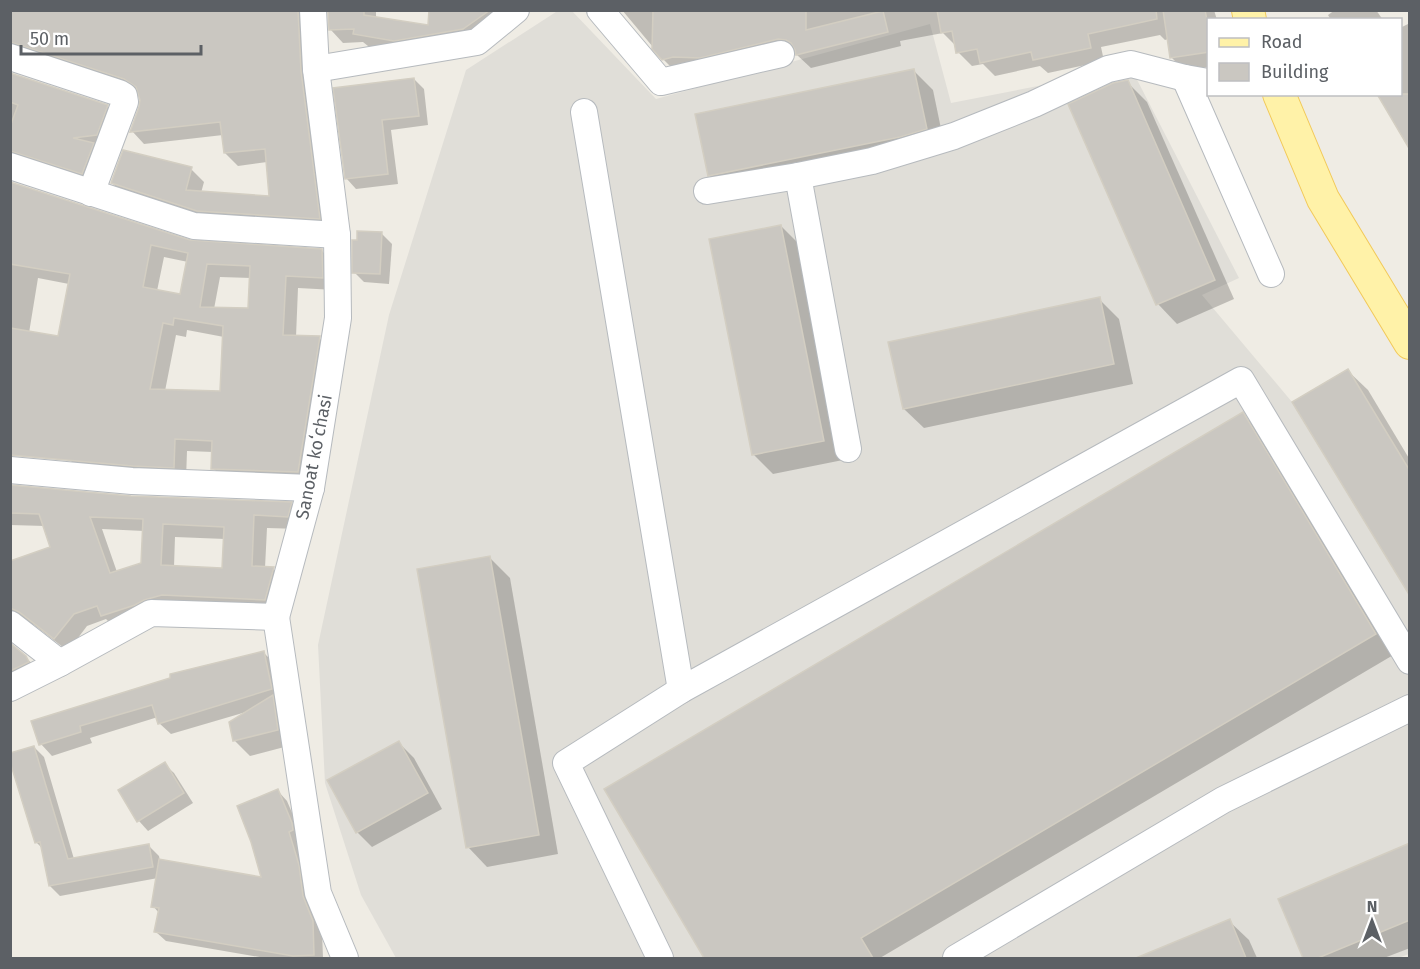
<svg xmlns="http://www.w3.org/2000/svg" width="1420" height="969" font-family="'Fira Sans',sans-serif">
<style>
.industrial{fill:#e0ded8}
.shadow{fill:#0003;fill-rule:evenodd}
.building{fill:#cac7c1;stroke:#d3cec2;stroke-width:1.5;fill-rule:evenodd}
.lines{fill:none;stroke-linecap:round;stroke-linejoin:round}
.minor-casing{stroke:#b6babe;stroke-width:28}
.major-casing{stroke:#f2c959;stroke-width:34}
.minor{stroke:#fff;stroke-width:26}
.major{stroke:#fff2a8;stroke-width:32}
.labels{text-anchor:middle;stroke-width:4.5;stroke-linejoin:round;paint-order:stroke}
.street-label{font-size:18px;fill:#5c6065;stroke:#fff}
</style>
<rect width="100%" height="100%" fill="#efece4"/>
<path class="industrial" d="M559 10 572 11 656 99 930 24 951 103 1131 68 1239 278 1202 295 1292 402 1348 369 1409 471V954L1398 958H396L361 895 325 783 318 645 389 315 466 70Z"/>
<g class="shadow">
<path d="M10 10H318L332 231 211 224 125 196 112 183 191 169 204 182 201 193 271 197 267 162 238 166 225 153 223 135 144 144 132 131 141 100 139 92 29 55 10 62Z"/>
<path d="M330 10H376V18L429 27 430 10H507L504 23 407 53 368 46 363 42 343 43 331 30Z"/>
<path d="M622 10H1214L1217 20H1208V67L1185 71 1171 57 1168 39 1165 40 1160 35 1101 47 1104 61 1048 73 1040 66 995 76 983 64 972 66 958 52 957 47 943 33 900 41 901 46 811 68 797 55V53L793 52 677 73 663 59Z"/>
<path d="M1335 10H1376L1383 20H1331L1328 15Z"/>
<path d="M1410 23V147L1400 94V28Z"/>
<path d="M913 70 933 90 945 148 729 195 709 175Z"/>
<path d="M10 74 107 106 120 119 95 186 10 171Z"/>
<path d="M414 79 424 89 428 125 391 130 398 184 356 189 347 179 335 89Z"/>
<path d="M1127 82 1147 102 1234 299 1177 324 1158 304 1070 105Z"/>
<path d="M10 184 189 242 322 251 335 264V290L298 288 296 337 319 338 332 351 311 485 226 481 213 468V452L187 451 186 480 82 473 71 461 79 460 10 448ZM164 257 188 262 182 296 157 291ZM220 277 251 278 250 310 214 309ZM38 278 69 284 59 337 29 333ZM187 330 224 337 222 393 165 391 176 335 186 337Z"/>
<path d="M781 226 801 246 843 460 773 474 754 455Z"/>
<path d="M382 234 392 244 389 284 364 282 354 272Z"/>
<path d="M1099 299 1119 319 1133 384 924 428 904 409Z"/>
<path d="M1348 371 1368 390 1410 460V593Z"/>
<path d="M1242 414 1262 433 1395 654 880 958H706L606 790Z"/>
<path d="M10 487 131 497 291 504 304 517 300 529 267 528 265 568 273 569 286 581 278 612 115 628 106 619 87 626 68 651 34 625 27 622 10 624V562L52 548 45 526 10 525ZM102 529 144 531 143 564 117 572ZM175 537 225 539 224 569 174 567Z"/>
<path d="M490 558 510 578 558 854 487 867 468 847Z"/>
<path d="M263 652 275 664 292 745 250 756 235 741 246 712 171 734 159 723 158 717 90 738 92 743 52 756 41 744 33 722Z"/>
<path d="M10 655 25 657 39 670 10 692Z"/>
<path d="M399 743 414 758 442 809 372 847 357 832Z"/>
<path d="M34 747 44 757 74 859 149 846 159 856 160 861 263 879 278 791 287 801 301 834 322 931 323 958H265L166 941 156 932 159 913 153 906 158 878 60 896 50 886 43 849 36 842Z"/>
<path d="M164 764 174 773 193 803 148 831 139 821Z"/>
<path d="M1410 845V948L1384 958H1305L1280 899Z"/>
<path d="M1229 921 1249 940 1257 958H1140Z"/>
</g>
<g class="building">
<path d="M10 10H298L301 71 320 219 197 211 111 183 123 150 192 167 186 190 269 196 265 149 224 153 220 122 130 132 139 107 140 100 136 87 124 79 10 42Z"/>
<path d="M328 10H364V15L428 25 429 10H490L463 29 394 41 353 34 354 29 329 30Z"/>
<path d="M653 10H806V30L883 11 888 32 796 55 795 50 791 43 786 40 778 39 700 58 673 57 662 60 652 49Z"/>
<path d="M937 10H1156L1157 19 1088 34 1091 48 1033 60 1031 52 980 63 977 49 956 53 952 31 941 33Z"/>
<path d="M1163 10H1205L1209 30V52L1170 58Z"/>
<path d="M914 69 927 129 900 137 708 176 695 114Z"/>
<path d="M10 73 108 105 97 135 73 138 94 143 82 174 10 151V127L18 105 10 102Z"/>
<path d="M414 78 419 116 382 120 388 174 345 179 333 88Z"/>
<path d="M1128 80 1215 280 1156 305 1068 104 1113 83Z"/>
<path d="M1377 94H1410V150Z"/>
<path d="M10 182 190 240 322 249 323 278 286 276 283 335 320 336 298 472 211 469 212 441 175 439 174 468 133 466 10 455V328L58 336 70 274 10 264ZM151 245 188 253 180 294 143 287ZM207 264 250 266 248 308 200 307ZM174 318 223 326 220 391 150 389 163 323 173 325Z"/>
<path d="M781 225 824 441 752 455 709 239Z"/>
<path d="M357 231 382 232 380 274 352 273V240H357Z"/>
<path d="M1100 297 1114 364 903 409 888 342Z"/>
<path d="M1348 369 1410 471V596L1292 402Z"/>
<path d="M1243 412 1376 634 861 938 873 958H704L604 789Z"/>
<path d="M10 485 131 496 292 502 288 517 254 515 252 566 274 567 265 600 162 595 144 600 135 605 101 616 97 606 74 614 54 639 19 612 10 608V561L50 547 39 514 10 513ZM90 517 143 519 141 563 110 573ZM163 524 224 527 222 568 161 565Z"/>
<path d="M490 556 539 835 466 848 417 569Z"/>
<path d="M10 643 26 656 29 662 10 671Z"/>
<path d="M264 651 272 689 158 724 152 705 80 726 81 732 39 745 31 721 170 678V674Z"/>
<path d="M273 695 278 730 233 741 229 722Z"/>
<path d="M399 741 428 793 356 833 327 780Z"/>
<path d="M34 746 68 859 149 844 153 867 49 886 40 842 35 843 10 762V753Z"/>
<path d="M165 762 184 793 137 822 118 790Z"/>
<path d="M278 789 292 823 293 830 289 832 299 865 303 896 313 921 314 955 293 956 154 932 159 908 151 907 159 859 261 877 251 842 237 806Z"/>
<path d="M1410 843V920L1318 958H1303L1278 899Z"/>
<path d="M1230 919 1246 958H1136Z"/>
</g>
<g class="lines">
<g class="minor-casing">
<g id="minor">
<path d="M600 10 661 82 781 54"/>
<path d="M10 57 119 93 124 96 125 102 91 193"/>
<path d="M316 69 477 42 516 10"/>
<path d="M1185 78 1271 274"/>
<path d="M584 112 681 690 1241 380 1410 661"/>
<path d="M10 166 194 226 337 235"/>
<path d="M798 176 848 449"/>
<path d="M707 191 798 176 872 161 954 136 1034 104 1108 69 1131 64 1185 78 1208 82"/>
<path d="M10 470 132 481 311 488"/>
<path d="M276 617 318 893 345 958"/>
<path d="M10 624 60 663"/>
<path d="M10 688 60 663 151 613 276 617 311 488 338 318 337 235 316 69 313 10"/>
<path d="M660 958 566 763 681 690"/>
<path d="M956 958 1223 800 1410 708"/>
</g>
</g>
<g class="major-casing">
<g id="major">
<path d="M1248 10 1250 20"/>
<path d="M1279 94 1323 199 1410 343"/>
</g>
</g>
<use href="#minor" class="minor"/>
<use href="#major" class="major"/>
</g>
<g class="labels">
<g class="street-label">
<text transform="translate(314 457) rotate(-79)" y="6">Sanoat koʻchasi</text>
</g>
</g>
<rect width="1420" height="969" fill="none" stroke="#5c6065" stroke-width="24"/>
<rect x="1207" y="18" width="195" height="78" fill="#ffffff" stroke="#bebfc1" stroke-width="1.5"/>
<rect x="1219" y="38" width="30" height="9" fill="#fff2a8" stroke="#bebfc1" stroke-width="1.5"/>
<text x="1261" y="48" font-size="18" fill="#5c6065">Road</text>
<rect x="1219" y="63" width="30" height="18" fill="#cac7c1" stroke="#bebfc1" stroke-width="1.5"/>
<text x="1261" y="78" font-size="18" fill="#5c6065">Building</text>
<g transform="translate(1372 921)" stroke="#ffffff" stroke-width="4.5" paint-order="stroke">
<path d="M0-4.5L10 22L0 15L-10 22Z" fill="#5c6065"/>
<text y="-9" font-size="16" font-weight="bold" text-anchor="middle" fill="#5c6065">N</text>
</g>
<path d="M21 45v9h180v-9" fill="none" stroke="#5c6065" stroke-width="3"/>
<text x="30" y="45" font-size="18" fill="#5c6065" stroke="#ffffff" stroke-width="4.5" paint-order="stroke">50 m</text>
</svg>
